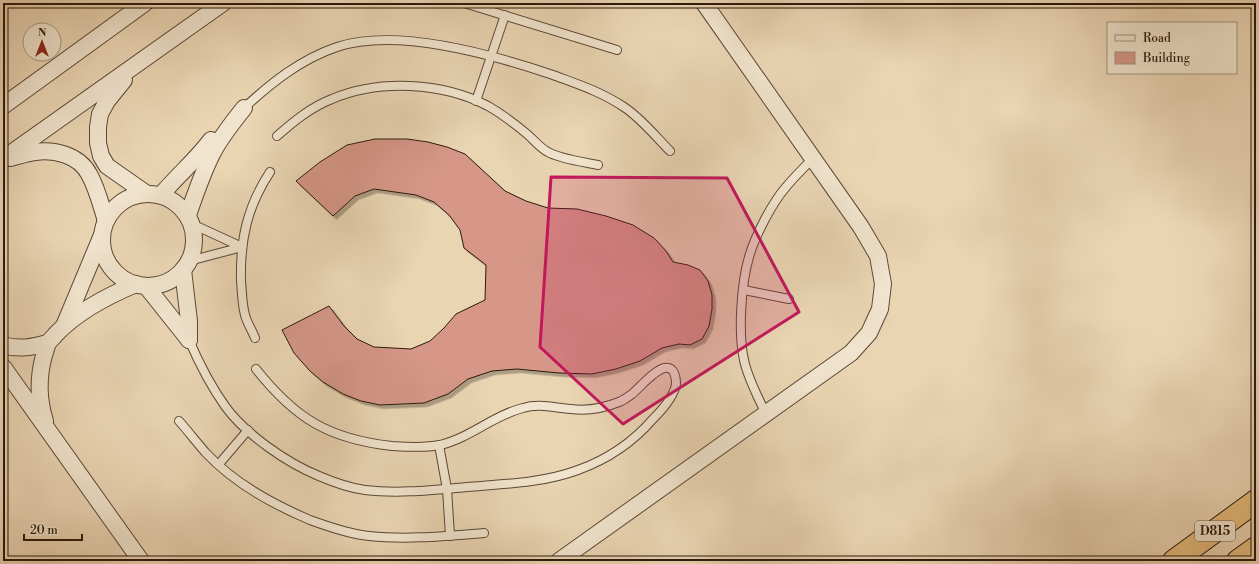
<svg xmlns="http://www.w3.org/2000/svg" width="1259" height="564" font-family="'Libre Bodoni',serif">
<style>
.building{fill:#d69789;stroke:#2b190c;filter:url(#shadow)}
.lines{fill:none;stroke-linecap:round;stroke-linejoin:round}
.service-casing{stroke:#5b4836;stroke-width:10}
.minor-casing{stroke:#5b4836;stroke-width:18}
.trunk-casing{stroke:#2b190c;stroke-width:24}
.service{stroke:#f1e4ce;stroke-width:8}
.minor{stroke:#f1e4ce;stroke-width:16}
.trunk{stroke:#e5ba7a;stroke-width:22}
.marked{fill:#c2185b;fill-opacity:0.2;stroke:#c2185b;stroke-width:3;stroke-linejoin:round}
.labels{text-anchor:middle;stroke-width:4;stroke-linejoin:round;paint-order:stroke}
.shield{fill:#f1e4ce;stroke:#665646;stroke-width:1}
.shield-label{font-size:12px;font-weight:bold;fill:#2b190c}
</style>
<defs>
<filter id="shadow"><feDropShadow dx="3.5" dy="3.5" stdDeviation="0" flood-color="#0004"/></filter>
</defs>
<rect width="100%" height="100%" fill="#ead5b3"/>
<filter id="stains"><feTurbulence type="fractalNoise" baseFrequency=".005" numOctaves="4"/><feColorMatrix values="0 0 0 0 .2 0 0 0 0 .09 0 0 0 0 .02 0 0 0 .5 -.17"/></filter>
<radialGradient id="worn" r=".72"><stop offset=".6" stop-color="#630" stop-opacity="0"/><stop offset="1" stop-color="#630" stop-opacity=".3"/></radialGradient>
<path class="building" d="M375 139H407L428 142 447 147 465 154 505 191 526 201 548 208 577 209 606 216 633 225 654 238 666 251 673 262 688 265 700 270 708 281 712 295V309L709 326 702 339 690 345 679 344 662 348 640 361 616 369 592 374 559 373 517 369 492 371 468 379 448 394 424 403 380 405 361 401 343 394 323 382 310 371 294 353 282 330 329 306 344 326 357 339 374 347 411 349 430 341 444 328 456 314 485 300 486 265 464 248 460 230 449 215 434 202 416 195 374 189 355 196 333 216 296 181 320 162 347 145Z"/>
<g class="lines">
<g class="service-casing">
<g id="service">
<path d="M464 3 617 50"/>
<path d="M476 101 505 15"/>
<path d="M244 108C271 83 301 59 337 47 397 27 494 55 553 75 577 84 602 92 624 107 642 119 655 136 670 151"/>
<path d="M277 136C293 122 311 107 332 99 379 79 442 82 488 106 502 114 515 124 527 134 534 140 540 148 548 152 560 159 584 162 598 165"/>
<path d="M192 224 242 247"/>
<path d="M189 261 242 247"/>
<path d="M744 290 789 299"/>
<path d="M255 338C252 330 247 323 245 315 242 304 242 292 241 281 240 240 247 207 270 172"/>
<path d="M189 340C199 363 210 385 225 406 245 434 287 463 319 476 333 482 349 488 365 490 398 494 433 490 467 487 504 484 543 483 578 470 606 460 633 442 653 419 662 410 674 397 676 384 676 379 675 372 671 369 660 362 640 388 632 394 628 397 624 400 619 402 604 408 587 411 571 409 555 408 539 403 523 408 494 415 470 438 440 445 425 448 407 447 392 446 328 439 295 418 256 369"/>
<path d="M766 414C758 397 748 379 744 360 738 333 741 284 749 257 755 236 772 203 786 187 794 177 804 168 813 158"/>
<path d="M179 421C188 431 197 443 206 453 235 484 272 504 310 520 329 527 349 534 369 536 407 540 446 536 484 533"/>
<path d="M439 445 447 489 450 536"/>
<path d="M219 464 248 430"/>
</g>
</g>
<g class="minor-casing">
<g id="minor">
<path d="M124 80 107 101 100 114 98 127V143L101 156 107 166 147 194"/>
<path d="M3 106 145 3"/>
<path d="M10 158C18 156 27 153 35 152 54 149 79 155 89 174 97 188 101 205 106 221"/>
<path d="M3 159 223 3"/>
<circle cx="148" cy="240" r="46"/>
<path d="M161 195C177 176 196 160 211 140"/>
<path d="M188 215C195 195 202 174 212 154 220 138 232 123 244 108"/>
<path d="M183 270 189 321V340"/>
<path d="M146 286 189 340"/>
<path d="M64 326 102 235"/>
<path d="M3 345C19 350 33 347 48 343"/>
<path d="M3 367 141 561"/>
<path d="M45 421C38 399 38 377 44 355 46 351 46 347 48 343 50 340 54 337 56 334 78 311 107 296 136 284"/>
<path d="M559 561 851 353 869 333 880 309 883 284 878 256 861 227 704 3"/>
</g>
</g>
<g class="trunk-casing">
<g id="trunk">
<path d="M1174 561 1256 501"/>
<path d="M1238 561 1256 548"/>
</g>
</g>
<use href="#service" class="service"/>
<use href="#minor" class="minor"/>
<use href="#trunk" class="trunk"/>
</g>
<path class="marked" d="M551 177 727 178 799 312 623 424 540 347Z"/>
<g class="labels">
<rect class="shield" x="1195" y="521" width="40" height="20" rx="3"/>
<g class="shield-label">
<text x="1215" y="535">D815</text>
</g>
</g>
<rect width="1259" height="564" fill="none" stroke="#ead5b3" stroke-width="16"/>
<rect x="4" y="4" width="1251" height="556" fill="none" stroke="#2b190c" stroke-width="2"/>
<rect x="8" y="8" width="1243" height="548" fill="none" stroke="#2b190c"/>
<rect x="1107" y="22" width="130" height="52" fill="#f1e4ce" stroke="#a29380"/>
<rect x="1115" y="35" width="20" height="6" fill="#f1e4ce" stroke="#a29380"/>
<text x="1143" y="42" font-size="12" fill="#2b190c">Road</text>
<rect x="1115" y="52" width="20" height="12" fill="#d69789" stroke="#a29380"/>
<text x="1143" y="62" font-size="12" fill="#2b190c">Building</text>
<g transform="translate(42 42)"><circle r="19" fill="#f1e4ce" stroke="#a29380"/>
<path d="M0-3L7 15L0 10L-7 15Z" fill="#8f2418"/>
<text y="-6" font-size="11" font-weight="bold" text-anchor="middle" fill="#2b190c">N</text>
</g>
<path d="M24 534v6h58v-6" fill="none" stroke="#2b190c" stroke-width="2"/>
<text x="30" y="534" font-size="12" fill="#2b190c" stroke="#f1e4ce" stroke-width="3" paint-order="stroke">20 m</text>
<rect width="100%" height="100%" filter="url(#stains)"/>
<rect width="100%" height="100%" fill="url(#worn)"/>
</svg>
